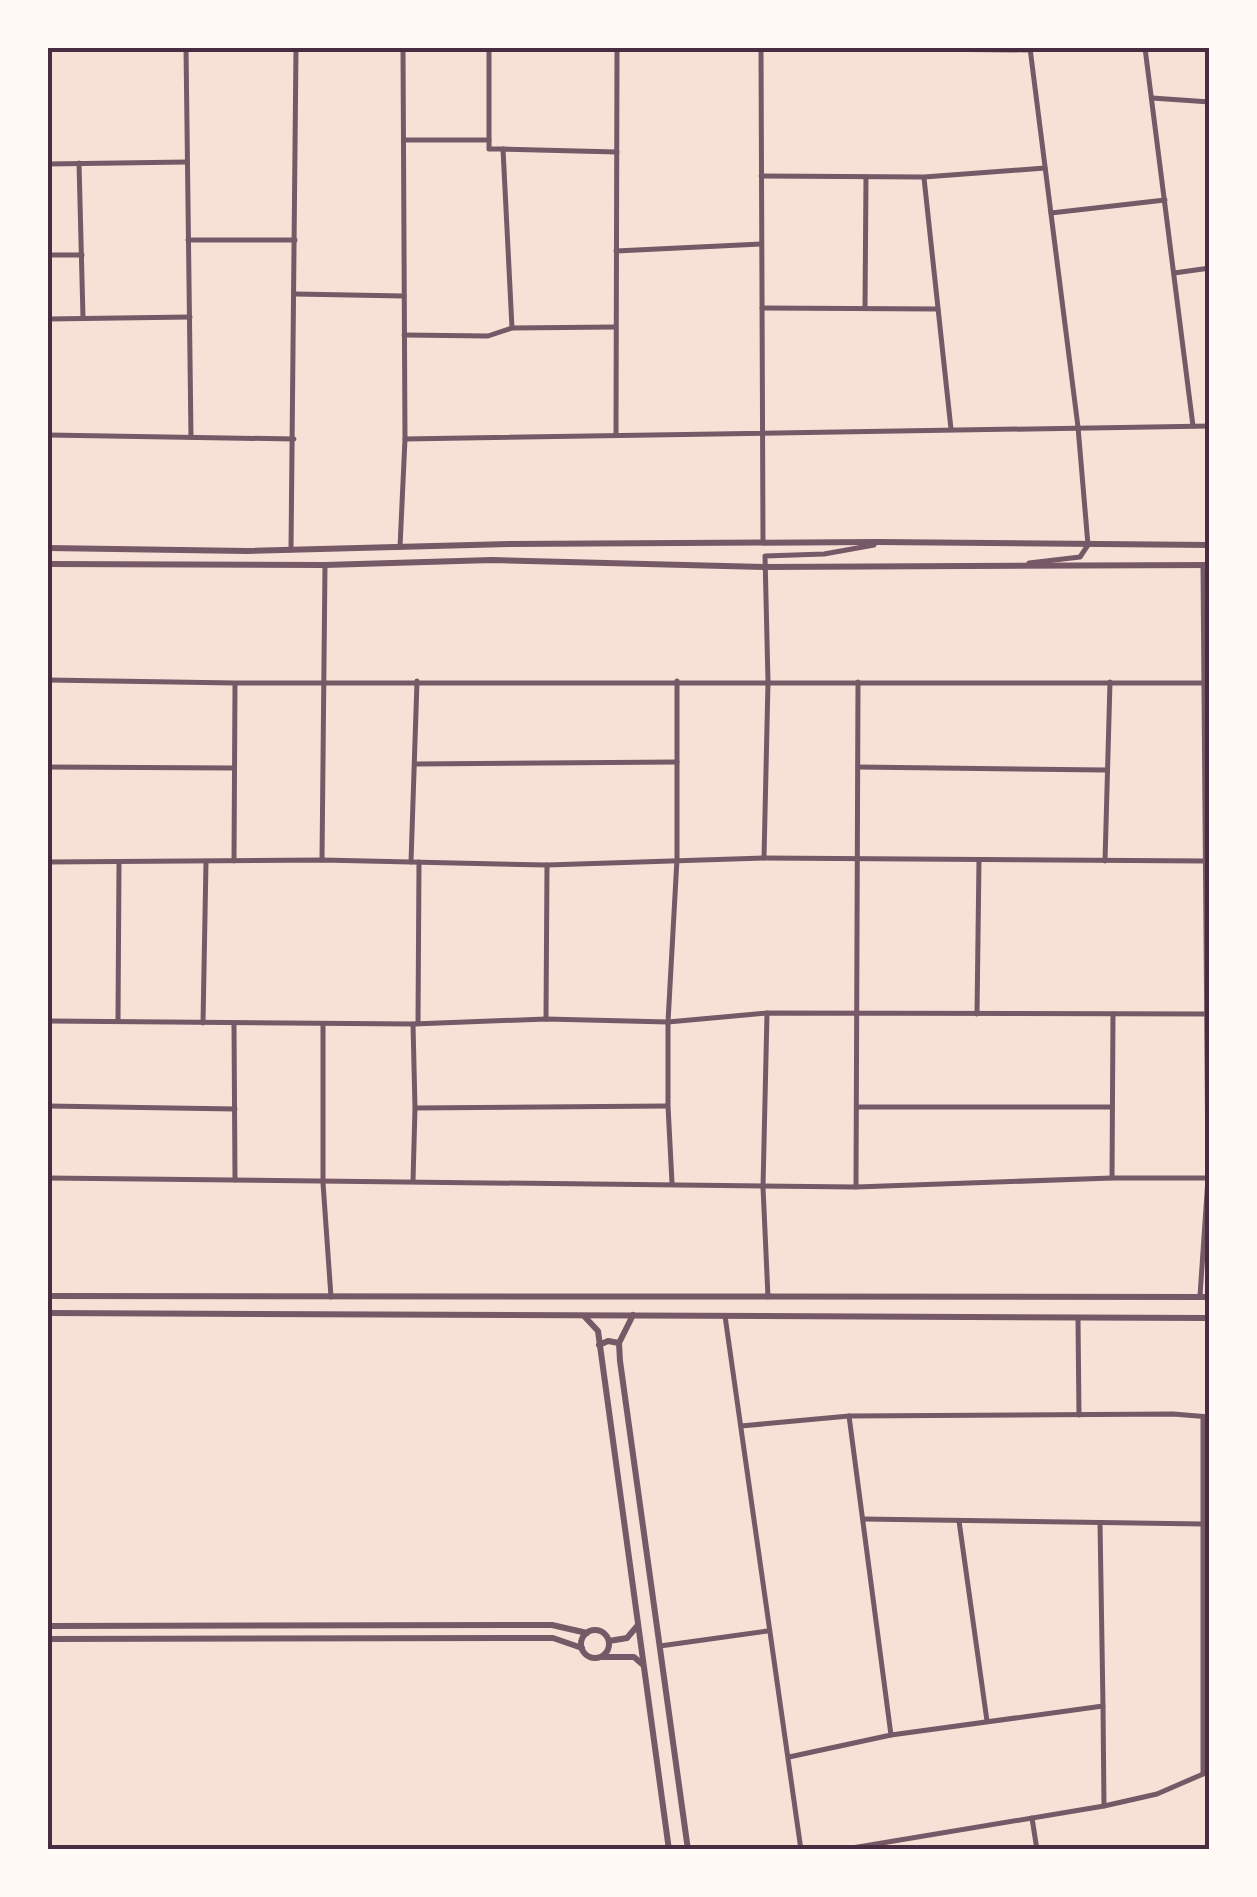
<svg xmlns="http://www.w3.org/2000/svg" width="1257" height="1897" font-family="'Archivo Narrow',sans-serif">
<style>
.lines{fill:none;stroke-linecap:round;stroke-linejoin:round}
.minor{stroke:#755966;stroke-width:5}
.tertiary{stroke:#755966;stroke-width:6}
.neatline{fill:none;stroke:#4a2c40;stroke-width:4}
</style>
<rect width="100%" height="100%" fill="#f7e1d7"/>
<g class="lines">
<g class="minor">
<path d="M186 48 191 437"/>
<path d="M489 48V149H503"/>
<path d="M761 48 763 543"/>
<path d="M820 48 1031 50"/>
<path d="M1145 48 1193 426"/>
<path d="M48 49 421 48"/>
<path d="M1152 98 1210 102"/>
<path d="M404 140H489"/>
<path d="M79 163 83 318"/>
<path d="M48 164 187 162"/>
<path d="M761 176 924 177 1045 168"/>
<path d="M924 178 951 429"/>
<path d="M1051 213 1165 200"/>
<path d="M188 240H295"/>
<path d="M616 251 761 244"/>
<path d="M48 255H82"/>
<path d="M1174 273 1210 268"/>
<path d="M295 294 404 296"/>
<path d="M762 308 938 309"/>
<path d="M865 308 866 177"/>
<path d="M48 319 190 317"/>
<path d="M614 327 512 328 503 149 617 152"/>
<path d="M404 335 488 336 512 328"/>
<path d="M616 434 617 48"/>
<path d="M48 435 294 439"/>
<path d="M405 439 1210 426"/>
<path d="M400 547 405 439 403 48"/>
<path d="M291 550 296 48"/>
<path d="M1029 563 1080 557 1088 545 1078 427 1030 48"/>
<path d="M48 680 235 683H1210"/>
<path d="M415 764 677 762"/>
<path d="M48 767 233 768"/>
<path d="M858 767 1105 770"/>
<path d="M764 858 768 682 765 556 824 554 874 545"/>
<path d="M322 860 325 565"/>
<path d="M234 861 235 684"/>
<path d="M1105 861 1110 682"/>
<path d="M48 862 322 860 547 865 764 858 1204 861"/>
<path d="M411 862 417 681"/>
<path d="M767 1013 763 1187 768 1297"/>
<path d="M977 1014 979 860"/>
<path d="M546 1019 547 865"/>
<path d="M118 1020 119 863"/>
<path d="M48 1021 413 1024 546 1019 668 1022 767 1013 1210 1014"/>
<path d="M203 1023 206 862"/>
<path d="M234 1024 235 1180"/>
<path d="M413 1024 415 1108 413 1181"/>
<path d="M418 1024 419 862"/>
<path d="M323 1026V1183L331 1297"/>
<path d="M48 1106 235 1109"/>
<path d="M857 1107H1112"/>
<path d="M415 1108 667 1106"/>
<path d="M48 1178 856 1187 1112 1178H1208"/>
<path d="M1112 1178 1113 1014"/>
<path d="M672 1183 668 1106V1022L677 859V681"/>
<path d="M856 1187 858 682"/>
<path d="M1200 1296 1208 1178 1203 565"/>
<path d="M725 1316 801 1850"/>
<path d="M1078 1319 1079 1415"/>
<path d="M849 1416 891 1735"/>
<path d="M741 1426 849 1416 1173 1414 1210 1417"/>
<path d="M863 1519 1203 1524"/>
<path d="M959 1521 987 1721"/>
<path d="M1100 1523 1103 1706"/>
<path d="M660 1646 767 1631"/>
<path d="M789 1757 891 1735 1103 1706 1104 1806"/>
<path d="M1203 1774V1417"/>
<path d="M1032 1818 1037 1850"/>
<path d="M840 1850 1104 1806 1157 1794 1210 1771"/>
</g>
<g class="tertiary">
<path d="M48 548 247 551 509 544 878 542 1210 545"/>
<path d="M48 564 325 565 492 560 764 567 1210 565"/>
<path d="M48 1296 1210 1297"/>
<path d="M48 1313 1210 1318"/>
<path d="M633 1315 619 1343 620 1361 688 1850"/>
<path d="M585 1317 598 1331 669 1850"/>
<path d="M599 1345 608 1341 619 1343"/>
<path d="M48 1626 552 1625 587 1633"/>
<circle cx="595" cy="1644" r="14"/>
<path d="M48 1639 553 1638 582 1648"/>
<path d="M609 1641 627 1638 638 1625"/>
<path d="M603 1657H634L642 1664"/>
</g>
</g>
<rect width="1257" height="1897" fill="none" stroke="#fffaf5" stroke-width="100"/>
<rect x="50" y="50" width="1157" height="1797" class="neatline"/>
</svg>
